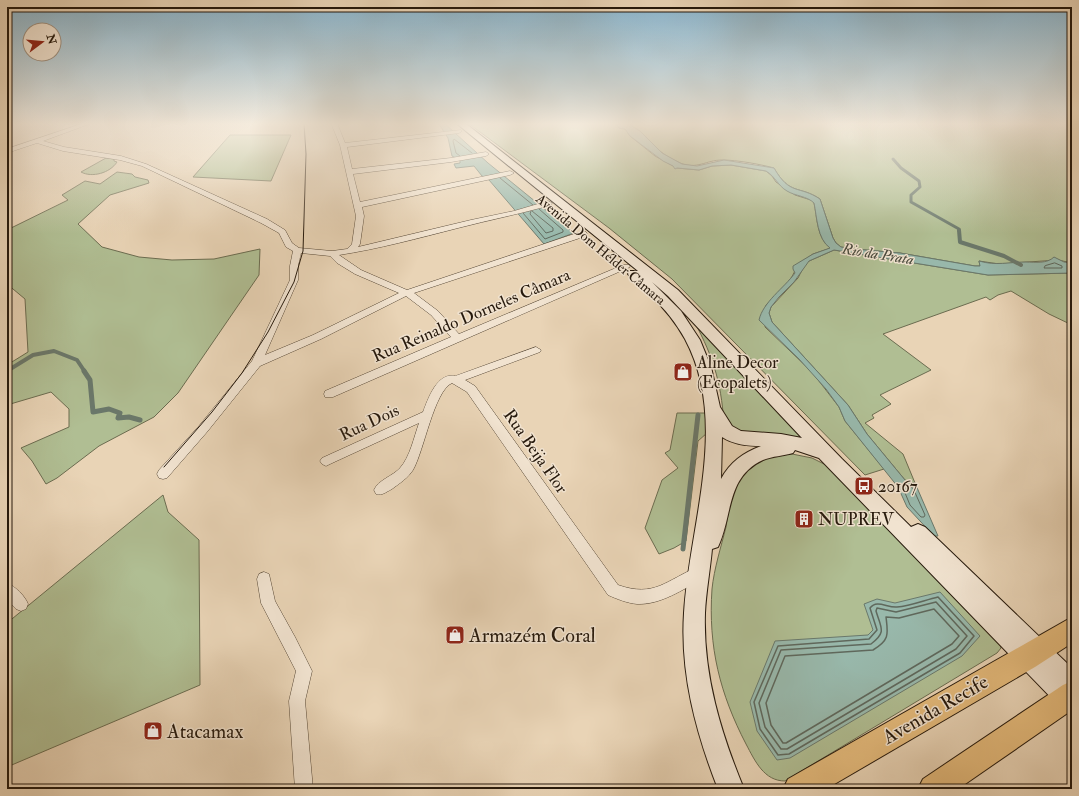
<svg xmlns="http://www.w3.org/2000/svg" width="1079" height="796" font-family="'IM FELL Double Pica',serif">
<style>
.green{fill:#b0be93;stroke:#6b6c50}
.water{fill:#98b8ab;stroke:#6a786b}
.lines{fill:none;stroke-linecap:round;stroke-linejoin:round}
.shore-far1{stroke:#5f685c;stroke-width:1}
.shore{stroke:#5f685c;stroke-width:1.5}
.stream-far2{stroke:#6a786b;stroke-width:3}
.stream-far1{stroke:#6a786b;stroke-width:4}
.stream{stroke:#6a786b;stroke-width:5}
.minor-casing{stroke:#574836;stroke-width:1}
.secondary-casing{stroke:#26190c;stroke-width:2}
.primary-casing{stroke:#26190c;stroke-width:2}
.minor{fill:#f1e3d0;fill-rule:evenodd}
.secondary{fill:#f1e3d0;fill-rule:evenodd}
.primary{fill:#e4ba7b;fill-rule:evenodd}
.tram{stroke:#26190c;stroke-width:1}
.labels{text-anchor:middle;stroke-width:3;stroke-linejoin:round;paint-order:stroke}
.far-street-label{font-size:14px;fill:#26190c;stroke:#f1e3d0}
.far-water-label{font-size:15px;font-style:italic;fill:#48493c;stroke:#f1e3d0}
.street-label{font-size:17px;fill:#26190c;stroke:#f1e3d0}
.poi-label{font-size:17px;fill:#26190c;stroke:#f1e3d0;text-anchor:start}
.near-poi-label{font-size:20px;fill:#26190c;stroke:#f1e3d0;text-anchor:start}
.near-street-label{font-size:20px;fill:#26190c;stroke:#f1e3d0}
</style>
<rect width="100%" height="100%" fill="#e9d4b6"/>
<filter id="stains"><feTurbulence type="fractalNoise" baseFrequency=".005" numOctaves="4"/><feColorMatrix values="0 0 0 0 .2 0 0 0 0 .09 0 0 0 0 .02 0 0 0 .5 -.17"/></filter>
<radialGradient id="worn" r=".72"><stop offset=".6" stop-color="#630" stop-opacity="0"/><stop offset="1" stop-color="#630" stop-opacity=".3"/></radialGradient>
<g class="green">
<path d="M468 123H615L619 128 625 129 630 136 655 156 677 168 699 170 712 166 731 165 766 171 772 176 776 182 795 195 811 200 814 203C817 216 817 240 831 248L813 254 797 265C793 281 778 293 766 305L765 327 812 372 839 407 845 421 884 469 865 475 672 279 609 228Z"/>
<path d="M627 123H1072V263L1058 260 999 264 979 261 980 266H975L900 253 854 249 841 247 836 243 833 238 820 199C799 185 790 196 774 168 759 164 737 160 722 160 706 160 697 170 680 163 659 155 645 135 627 123Z"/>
<path d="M230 135H291L271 181 193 177Z"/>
<path d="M106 158 114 159V161L117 162C110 173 92 178 81 172Z"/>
<path d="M117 172 132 174 135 177 148 180 149 183 110 195 78 224 102 247 139 257 172 260 214 259 260 249 259 275 178 393 154 417 99 446 57 478 46 484 32 461 21 448 69 427V409L51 392 7 405V365L28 352 25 299 7 284V230L68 200 62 195 85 181 100 184Z"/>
<path d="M834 250 988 275 1072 273V325L1049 314 1011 291 998 295 990 300 986 297 883 334 931 370 880 395 891 404 872 415 874 418 865 423 903 454 915 483H910L905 480 867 434 848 405 772 322 769 313 771 307 798 278 805 264 809 261Z"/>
<path d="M690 314 814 444 748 436 724 424C721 379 712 353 690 314Z"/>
<path d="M677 413H706L707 433 698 441 686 541 674 548 659 554 645 528 662 480 678 468 665 453 670 450Z"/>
<path d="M782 452 812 458 828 466 1000 643 1001 648 997 653 785 781C764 781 755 761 746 744 720 694 708 647 712 589 714 569 721 547 726 527 729 510 731 487 742 472 751 459 767 457 782 452Z"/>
<path d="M163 495 168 512 199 540 200 685 7 767V623Z"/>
</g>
<g class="water">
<path d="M444 123 488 163 574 233 544 244 489 180 482 176 474 166 456 168 454 164 460 163V160L452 156 448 138 439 124Z"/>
<path d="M615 123H627L640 131 662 153 682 164 697 166 724 160 774 168C790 196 799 185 820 199L833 238 836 243 841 247 854 249 900 253 975 266H980L979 261C996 266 1009 262 1026 262 1035 262 1047 264 1054 257L1064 262 1072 263V273L988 275 834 250 809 261 794 282 779 297 771 307 769 313 772 322 848 405 867 434 905 480 910 483H915L938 536H934L907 507 898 487 845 421 839 407 826 389 799 359 759 320C763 302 784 288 795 273L793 269V266L813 254 830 248C817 239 817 217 814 203 807 196 795 196 787 191 778 186 775 176 766 171L731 165 712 166 699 170 677 168 675 169 673 166 663 161 630 136 625 129 619 128Z"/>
<path d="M940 592 980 636 962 656 790 758 777 760 757 731 750 702 775 641 868 635 873 630 864 604 877 599 895 603Z"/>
</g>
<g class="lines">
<g class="shore-far1">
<path d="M460 156 456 153 453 141 454 139 472 153"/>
<path d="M500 178 533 205"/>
<path d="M531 211 530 214 546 233 553 231V228L532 211"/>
<path d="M523 213 545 239 563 232V230L539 209"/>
<path d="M1055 263 1062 266V268H1044L1045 266Z"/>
<path d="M906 485 913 488 925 515 924 517H921L910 505 903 488Z"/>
</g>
<g class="shore">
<path d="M938 597 974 636 960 653 789 754 778 755 760 729 754 702 778 646 869 639 877 630 870 608C877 599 887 608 897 607 910 606 925 600 938 597Z"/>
<path d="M936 602 967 636 956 649 787 749H781L765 727 759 703 781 650 871 644C887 632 881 628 876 611L877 608 896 612Z"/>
<path d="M934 609 959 636 952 644 786 743H783L771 725 766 703 785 656 873 650C890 640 888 634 886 617L899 618Z"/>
</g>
<path class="stream-far2" d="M893 159 901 168 919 181 920 187 911 195V202L959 229V231"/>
<g class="stream-far1">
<path d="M959 230 960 242 1004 256 1021 265"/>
<path d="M7 371 33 355 54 351 77 360 85 372"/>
</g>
<g class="stream">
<path d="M84 371 90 380 93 412 109 409 120 413 118 418 129 417 140 420"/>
<path d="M683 549 698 415"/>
</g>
<g class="minor-casing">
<g id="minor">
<path d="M84 123H92L43 141 64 147 121 156 146 164 267 219 285 230 292 243 299 248 332 251 347 249 352 244 356 216 340 145 331 123H337L345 143 461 130 462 131 459 133 347 147 352 169 451 158 486 152 489 154 486 156 451 162 353 174 360 202 510 171 514 173 510 175 362 207 364 216 360 244 358 247 471 220 514 211 548 201 552 203 551 205C520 214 489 220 458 228 419 238 378 249 339 255L361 270 407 290 580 232H586L587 234 586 236 414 293 438 311 459 334 623 265H629L630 267 333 397H325L324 394 325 391 451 337 431 315 406 296 321 339 260 366 207 432 167 478 163 479 159 478 157 474 159 470 199 426 252 361 290 280V266L293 251 286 247 279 233 261 223 142 166 120 160 63 151 37 143 7 153V149ZM301 253 330 256 337 263 355 274 399 293 313 335 265 355 298 280V266Z"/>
<path d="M536 347 541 350 540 352 465 380 475 386 618 585C655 598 666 580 698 567L703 569 705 574 703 579C683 589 661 605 637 604 627 603 617 599 608 595L467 392 452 383C434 391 424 451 413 470 408 478 400 483 392 489 386 492 382 496 376 494L374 490C378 480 393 476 400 468 410 457 414 437 419 423L330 464 326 466 322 464 320 461 322 458 423 412C428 399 437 372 455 376Z"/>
<path d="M264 572 269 574 275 601 295 637 312 671 305 701 313 789H295L289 701 296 671 261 603 257 579 259 574Z"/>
<path d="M7 583C16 587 25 596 28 604L26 609 21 611 16 609 7 600Z"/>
</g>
</g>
<g class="secondary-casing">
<path id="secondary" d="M456 123H465L678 290 842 459 911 527 918 524 925 527 1072 668V715L1064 711 819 458 795 450 793 453C783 456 773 456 763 460 726 477 733 515 718 547L712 549C710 571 706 592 705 613 703 675 721 733 744 789H718C696 733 680 674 684 613 689 525 730 423 685 339 676 323 665 309 652 297 644 289 634 283 628 274L629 271H638ZM652 282 668 296 802 438 781 434 741 431 732 426 720 407 711 367 700 340 681 311ZM722 437C734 445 748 446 761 446 743 453 730 462 721 479Z"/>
</g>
<g class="primary-casing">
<g id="primary">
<path d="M1072 617V643L1035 667 826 789H783L788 779Z"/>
<path d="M1072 681V710L958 789H918L923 779 1063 685Z"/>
</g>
</g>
<use href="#minor" class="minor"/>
<use href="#secondary" class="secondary"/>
<use href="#primary" class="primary"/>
<path class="tram" d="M164 467 212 412 242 373 268 332 294 282 303 251 306 154 304 123"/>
</g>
<linearGradient id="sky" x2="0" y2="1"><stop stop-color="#88b6d0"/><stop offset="0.53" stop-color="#f5ecde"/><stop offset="1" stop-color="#f5ecde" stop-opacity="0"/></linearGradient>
<rect width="1079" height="234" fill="url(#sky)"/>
<defs>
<g id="shop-square" transform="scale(1)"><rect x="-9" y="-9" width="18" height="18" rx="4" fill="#8f2418" stroke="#f1e3d0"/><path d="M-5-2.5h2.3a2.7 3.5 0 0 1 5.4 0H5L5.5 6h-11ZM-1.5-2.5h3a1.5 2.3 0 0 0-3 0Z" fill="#fff"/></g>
<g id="bus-square" transform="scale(1)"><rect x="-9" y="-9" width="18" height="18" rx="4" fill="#8f2418" stroke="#f1e3d0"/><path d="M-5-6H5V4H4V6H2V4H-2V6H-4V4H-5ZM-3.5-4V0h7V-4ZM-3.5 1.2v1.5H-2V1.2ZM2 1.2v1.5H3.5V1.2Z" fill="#fff"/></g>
<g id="building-square" transform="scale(1)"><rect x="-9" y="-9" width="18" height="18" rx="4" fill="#8f2418" stroke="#f1e3d0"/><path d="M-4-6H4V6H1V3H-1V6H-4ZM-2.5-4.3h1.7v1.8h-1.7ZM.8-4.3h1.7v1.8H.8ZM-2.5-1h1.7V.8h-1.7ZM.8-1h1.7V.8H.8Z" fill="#fff"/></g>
</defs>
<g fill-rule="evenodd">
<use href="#shop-square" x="683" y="372"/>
<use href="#bus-square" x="864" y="486"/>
<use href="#building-square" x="804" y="519"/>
<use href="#shop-square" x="455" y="635"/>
<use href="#shop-square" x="153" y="731"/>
</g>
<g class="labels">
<g class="far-street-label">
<text transform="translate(601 249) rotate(40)" y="5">Avenida Dom Hélder Câmara</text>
</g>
<g class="far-water-label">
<text transform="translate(878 254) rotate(9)" y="5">Rio da Prata</text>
</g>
<g class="street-label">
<text transform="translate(471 315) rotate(-23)" y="6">Rua Reinaldo Dorneles Câmara</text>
<text transform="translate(369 422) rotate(-25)" y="6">Rua Dois</text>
<text transform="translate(536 451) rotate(55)" y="6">Rua Beija Flor</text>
</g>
<g class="poi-label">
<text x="697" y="368">Aline Decor<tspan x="697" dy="20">(Ecopalets)</tspan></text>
<text x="878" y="492">20167</text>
<text x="818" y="525">NUPREV</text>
</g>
<g class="near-poi-label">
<text x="469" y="642">Armazém Coral</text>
<text x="167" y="738">Atacamax</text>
</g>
<g class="near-street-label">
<text transform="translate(935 709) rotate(-30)" y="7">Avenida Recife</text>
</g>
</g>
<rect width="1079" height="796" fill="none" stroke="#e9d4b6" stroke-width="24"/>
<rect x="8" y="8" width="1063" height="780" fill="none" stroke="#26190c" stroke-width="2"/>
<rect x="12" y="12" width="1055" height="772" fill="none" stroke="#26190c"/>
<g transform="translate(42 42) rotate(74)"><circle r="19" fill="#f1e3d0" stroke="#a09282"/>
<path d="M0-3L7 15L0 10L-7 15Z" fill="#8f2418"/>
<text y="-6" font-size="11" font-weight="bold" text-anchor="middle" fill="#26190c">N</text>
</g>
<rect width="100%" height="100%" filter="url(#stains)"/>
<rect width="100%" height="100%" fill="url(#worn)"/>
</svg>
